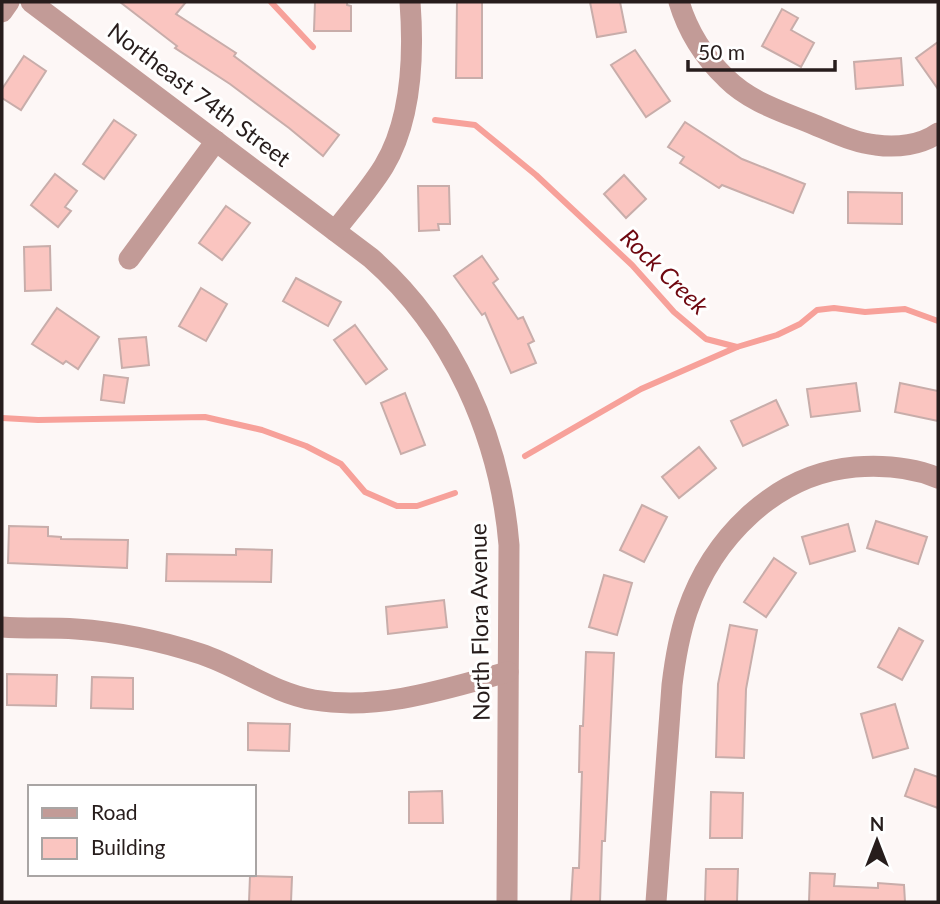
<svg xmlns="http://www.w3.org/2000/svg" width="940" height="904" font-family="Lato,sans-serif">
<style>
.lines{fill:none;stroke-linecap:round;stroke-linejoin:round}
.stream{stroke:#f7a19a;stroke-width:6}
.building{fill:#fac5c0;stroke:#c8adaa;stroke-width:2}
.street{stroke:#c29b97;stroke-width:21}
.labels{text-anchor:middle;stroke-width:6;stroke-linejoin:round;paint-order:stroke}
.street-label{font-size:23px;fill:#271d1c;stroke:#fff}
.water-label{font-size:24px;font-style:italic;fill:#6f0810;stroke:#fff}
</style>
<rect width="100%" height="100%" fill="#fdf7f6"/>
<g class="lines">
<g class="stream">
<path d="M271 2 313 47"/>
<path d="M435 120 475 125 536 175 632 265 674 312 706 339 737 347 777 335 800 324 817 310 834 308 865 312 905 309 938 321"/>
<path d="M2 418 38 420 205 417 262 430 306 446 341 464 365 492 397 506H417L455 493"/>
<path d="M525 456 641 389 737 347"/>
</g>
</g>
<g class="building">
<path d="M120 2H186L176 14 236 53 234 56 339 135 323 156 289 128 230 84 175 48 177 46Z"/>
<path d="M315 2H347V5L351 6V31H314Z"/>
<path d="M457 2H482V78H456Z"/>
<path d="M590 2H620L626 32 597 37Z"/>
<path d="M782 9 798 18 791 30 814 43 801 67 762 46Z"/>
<path d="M938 42V89L916 58Z"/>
<path d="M635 50 670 101 646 117 611 65Z"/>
<path d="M24 56 46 71 21 110 2 98V89Z"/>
<path d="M901 58 903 85 856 89 854 62Z"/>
<path d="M114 120 136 135 104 179 83 164Z"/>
<path d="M685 122 742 159 805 184 793 213 722 185 719 188 680 163 684 157 668 147Z"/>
<path d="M55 174 77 191 65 207 71 211 58 227 31 205Z"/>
<path d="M624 175 646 199 626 218 604 194Z"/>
<path d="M418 186H449L450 224H438L439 230 419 231Z"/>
<path d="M848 192 902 193V224L848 223Z"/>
<path d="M226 206 250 223 222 260 199 243Z"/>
<path d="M50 246 51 290 25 291 24 247Z"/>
<path d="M482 256 498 279 493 283 518 319 523 317 534 341 528 344 536 363 511 373 485 313 482 315 454 276Z"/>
<path d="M296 278 341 302 328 326 283 301Z"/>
<path d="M201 288 227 304 206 341 179 326Z"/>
<path d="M57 308 99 337 78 369 66 361 63 364 32 344Z"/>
<path d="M355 325 387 369 366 384 334 340Z"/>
<path d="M146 337 149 365 122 368 119 339Z"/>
<path d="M104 375 128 378 124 403 101 400Z"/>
<path d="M856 383 860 411 811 417 807 389Z"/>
<path d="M900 383 938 391V421L895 412Z"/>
<path d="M405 393 425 445 401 454 381 403Z"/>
<path d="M776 400 788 425 743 446 731 421Z"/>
<path d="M699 447 716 468 679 498 662 477Z"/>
<path d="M642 505 667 517 644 562 620 550Z"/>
<path d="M876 521 927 537 918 564 867 548Z"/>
<path d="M848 524 855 551 810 564 802 537Z"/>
<path d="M9 526 48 527V536L61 537V539L128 540 127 568 8 563Z"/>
<path d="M236 549 272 550 271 582 166 581 167 554 236 555Z"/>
<path d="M774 558 796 573 766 617 744 602Z"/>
<path d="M604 575 632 583 617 635 589 627Z"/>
<path d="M444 600 447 627 388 634 386 607Z"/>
<path d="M730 625 757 630 746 689 744 758 716 757 718 684Z"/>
<path d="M899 628 923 641 902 680 878 667Z"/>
<path d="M586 652 614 653 605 841H602L600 902H571L573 868H579L582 772H579L580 726H583Z"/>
<path d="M7 674 57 675 56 706 7 705Z"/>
<path d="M92 677 133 678V709L91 708Z"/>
<path d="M895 704 908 748 873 758 861 714Z"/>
<path d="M248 723 290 724 289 751 248 750Z"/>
<path d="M915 769 938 777V808L905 796Z"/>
<path d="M442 791 443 823H409V792Z"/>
<path d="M711 792 743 793 742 838H710Z"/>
<path d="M706 869H738L737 902H705Z"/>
<path d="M810 873 835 874 834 886 878 888V883L904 885 905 902H809Z"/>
<path d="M250 876 292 877 291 902H249Z"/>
</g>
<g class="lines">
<g class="street">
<path d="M31 2 371 258C453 330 500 437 509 545L507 902"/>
<path d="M679 2C688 32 703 56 726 78 751 103 784 112 815 125 835 133 855 143 876 145 897 148 921 145 938 133"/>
<path d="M2 12 9 2"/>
<path d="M335 231C351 210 370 189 384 166 412 119 414 55 410 2"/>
<path d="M129 259 216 141"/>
<path d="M2 627C27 629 52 627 76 629 119 632 161 641 201 654 240 667 273 693 314 700 380 711 446 689 508 672"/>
<path d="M656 902 672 685C675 660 679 636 687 612 712 538 775 474 855 467 883 465 912 467 938 478"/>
</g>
</g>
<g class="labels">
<g class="street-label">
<text transform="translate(199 95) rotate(37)" y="8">Northeast 74th Street</text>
<text transform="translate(480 622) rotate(-91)" y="8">North Flora Avenue</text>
</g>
<g class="water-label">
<text transform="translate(664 272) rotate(44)" y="8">Rock Creek</text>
</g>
</g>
<rect width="940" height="904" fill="none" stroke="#271d1c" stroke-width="7"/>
<rect x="28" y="785" width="228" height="91" fill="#ffffff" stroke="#a9a5a4" stroke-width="2"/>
<rect x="42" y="808" width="35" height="10" fill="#c29b97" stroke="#a9a5a4" stroke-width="2"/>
<text x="91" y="820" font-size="21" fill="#271d1c">Road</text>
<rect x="42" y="838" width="35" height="21" fill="#fac5c0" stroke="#a9a5a4" stroke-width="2"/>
<text x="91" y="855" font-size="21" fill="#271d1c">Building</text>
<g transform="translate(877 841)" stroke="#ffffff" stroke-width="5" paint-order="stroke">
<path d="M0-5L12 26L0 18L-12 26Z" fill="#271d1c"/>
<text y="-10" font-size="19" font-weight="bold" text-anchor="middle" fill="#271d1c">N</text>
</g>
<path d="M688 60v10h147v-10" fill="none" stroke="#271d1c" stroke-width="3.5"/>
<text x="698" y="60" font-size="21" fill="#271d1c" stroke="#ffffff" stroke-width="5" paint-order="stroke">50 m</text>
</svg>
